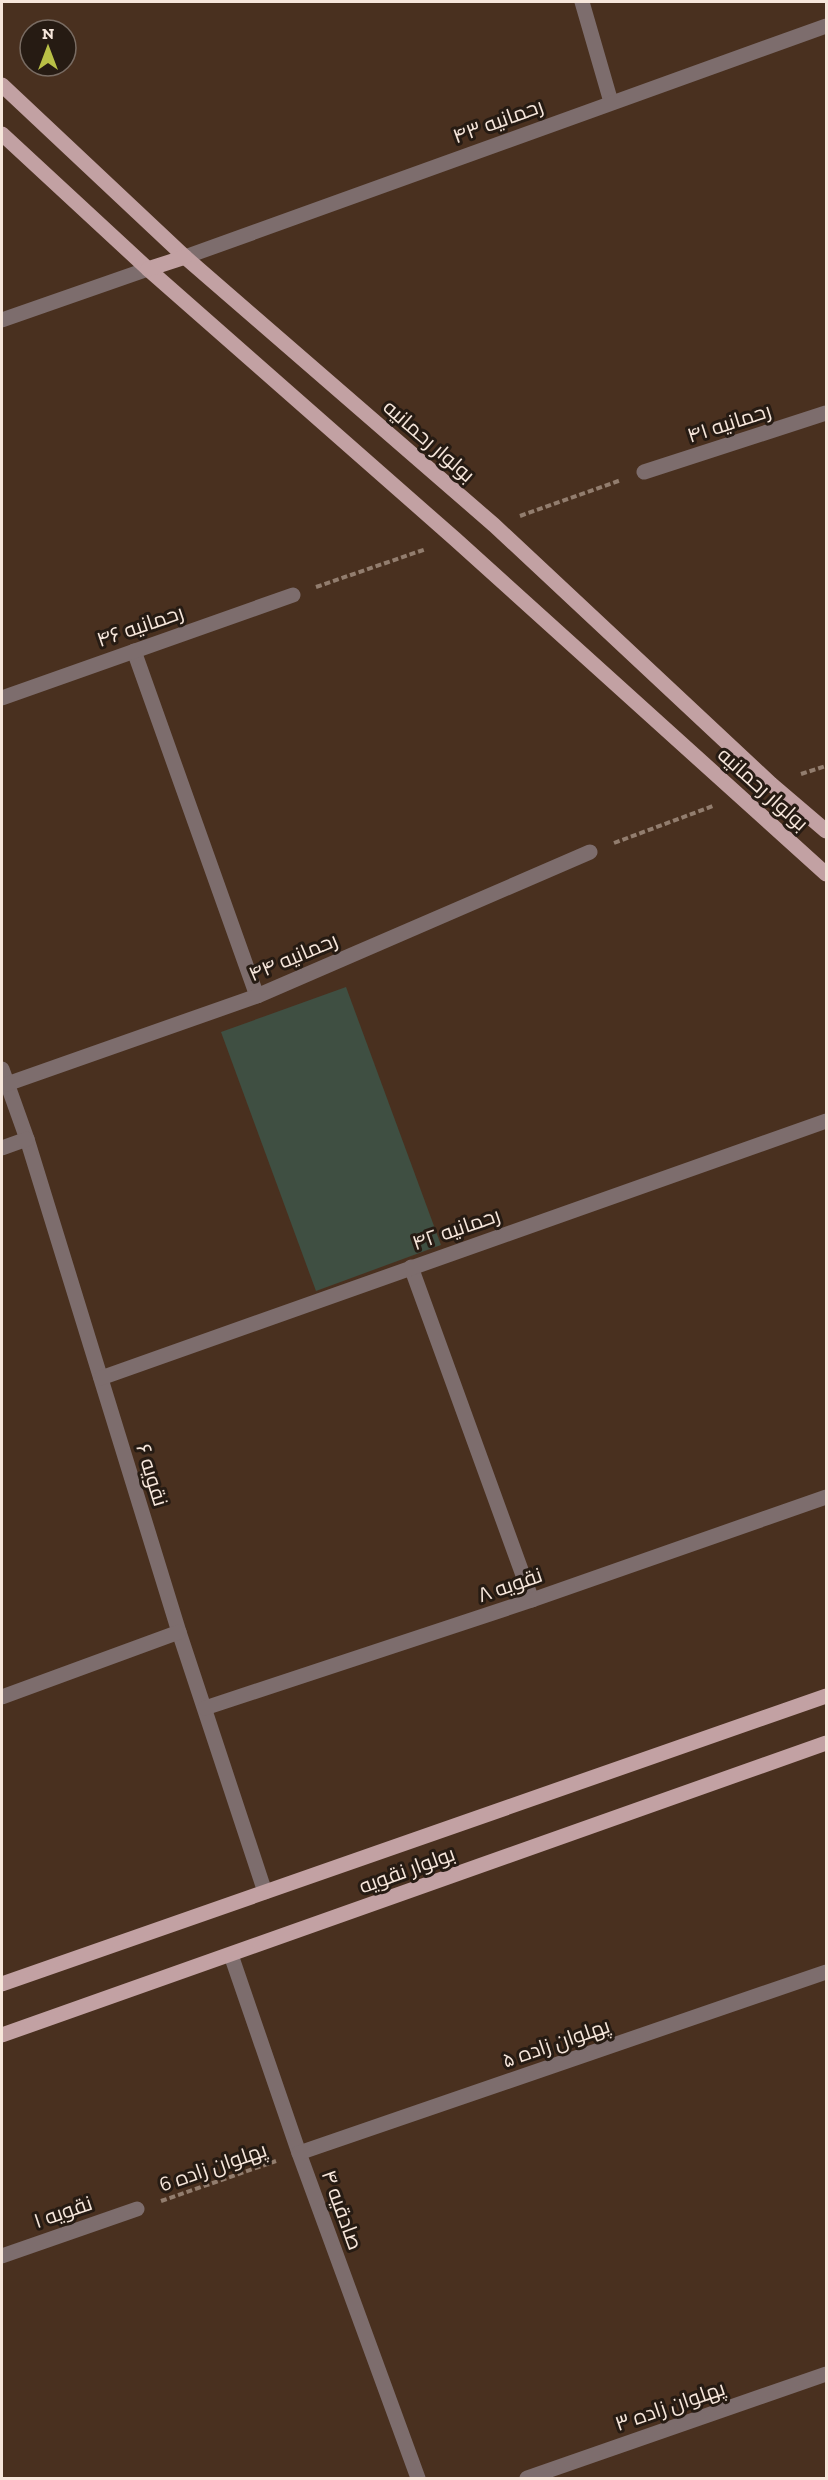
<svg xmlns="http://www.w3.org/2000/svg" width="828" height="2480" font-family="'Zilla Slab',Cairo,serif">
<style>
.green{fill:#3f4f42}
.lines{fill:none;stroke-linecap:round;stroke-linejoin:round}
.path{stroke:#927d6e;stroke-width:4;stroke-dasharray:6 3;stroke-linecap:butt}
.minor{stroke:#7d6d6d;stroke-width:15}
.major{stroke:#c2a1a3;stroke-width:15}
.labels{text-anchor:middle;stroke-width:6;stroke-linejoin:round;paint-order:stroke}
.street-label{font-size:21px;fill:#f6e6db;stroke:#261b13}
</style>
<rect width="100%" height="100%" fill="#49301f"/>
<path class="green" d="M346 987 441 1245 316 1291 221 1032Z"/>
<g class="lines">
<g class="path">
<path d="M520 516 621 480"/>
<path d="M316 587 426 549"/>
<path d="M801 774 826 766"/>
<path d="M614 843 713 806"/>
<path d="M161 2201 276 2161"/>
</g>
<g class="minor">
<path d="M582 2 611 102"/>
<path d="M185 257 826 26"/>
<path d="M2 320 148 269"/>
<path d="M644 472 826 413"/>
<path d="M134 651 257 996"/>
<path d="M2 698 293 595"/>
<path d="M2 1069 27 1139 179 1632 265 1892"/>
<path d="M7 1084 257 996 590 852"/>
<path d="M2 1148 27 1139"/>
<path d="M411 1267 532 1600"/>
<path d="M101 1378 826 1121"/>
<path d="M2 1697 179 1632"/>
<path d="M205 1708 532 1600 826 1497"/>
<path d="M231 1955 299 2153 418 2478"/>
<path d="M299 2153 826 1972"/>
<path d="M2 2256 137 2209"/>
<path d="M527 2478 826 2374"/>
</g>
<g class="major">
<path d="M2 85 185 257 494 525 771 784 826 831"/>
<path d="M2 134 148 269 455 539 826 874"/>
<path d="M148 269 185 257"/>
<path d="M2 1984 826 1696"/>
<path d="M2 2035 826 1743"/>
</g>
</g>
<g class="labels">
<g class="street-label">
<text transform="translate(498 121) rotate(-20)" y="7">رحمانیه ۴۳</text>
<text transform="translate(729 423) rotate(-18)" y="7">رحمانیه ۴۱</text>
<text transform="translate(429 441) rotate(41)" y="7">بولوار رحمانیه</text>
<text transform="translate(140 626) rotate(-19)" y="7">رحمانیه ۴۶</text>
<text transform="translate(763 789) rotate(42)" y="7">بولوار رحمانیه</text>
<text transform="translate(293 957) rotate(-23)" y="7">رحمانیه ۴۴</text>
<text transform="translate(456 1229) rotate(-19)" y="7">رحمانیه ۴۲</text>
<text transform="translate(152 1475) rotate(73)" y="7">نقویه ۶</text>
<text transform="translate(510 1585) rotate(-19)" y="7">نقویه ۸</text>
<text transform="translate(407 1870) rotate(-20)" y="7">بولوار نقویه</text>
<text transform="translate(556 2043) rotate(-19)" y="7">پهلوان زاده ۵</text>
<text transform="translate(213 2167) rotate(-19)" y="7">پهلوان زاده 6</text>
<text transform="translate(342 2210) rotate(70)" y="7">صادقیه ۴</text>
<text transform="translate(63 2212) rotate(-19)" y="7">نقویه ۱</text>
<text transform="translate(670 2406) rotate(-19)" y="7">پهلوان زاده ۳</text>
</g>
</g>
<rect width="828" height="2480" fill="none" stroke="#f6e6db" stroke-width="6"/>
<g transform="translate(48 48)"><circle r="28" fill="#261b13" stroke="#796c63" stroke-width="1.5"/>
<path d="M0-4.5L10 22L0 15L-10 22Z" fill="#b9c046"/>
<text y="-9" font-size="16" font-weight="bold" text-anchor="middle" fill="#f6e6db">N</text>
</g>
</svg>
